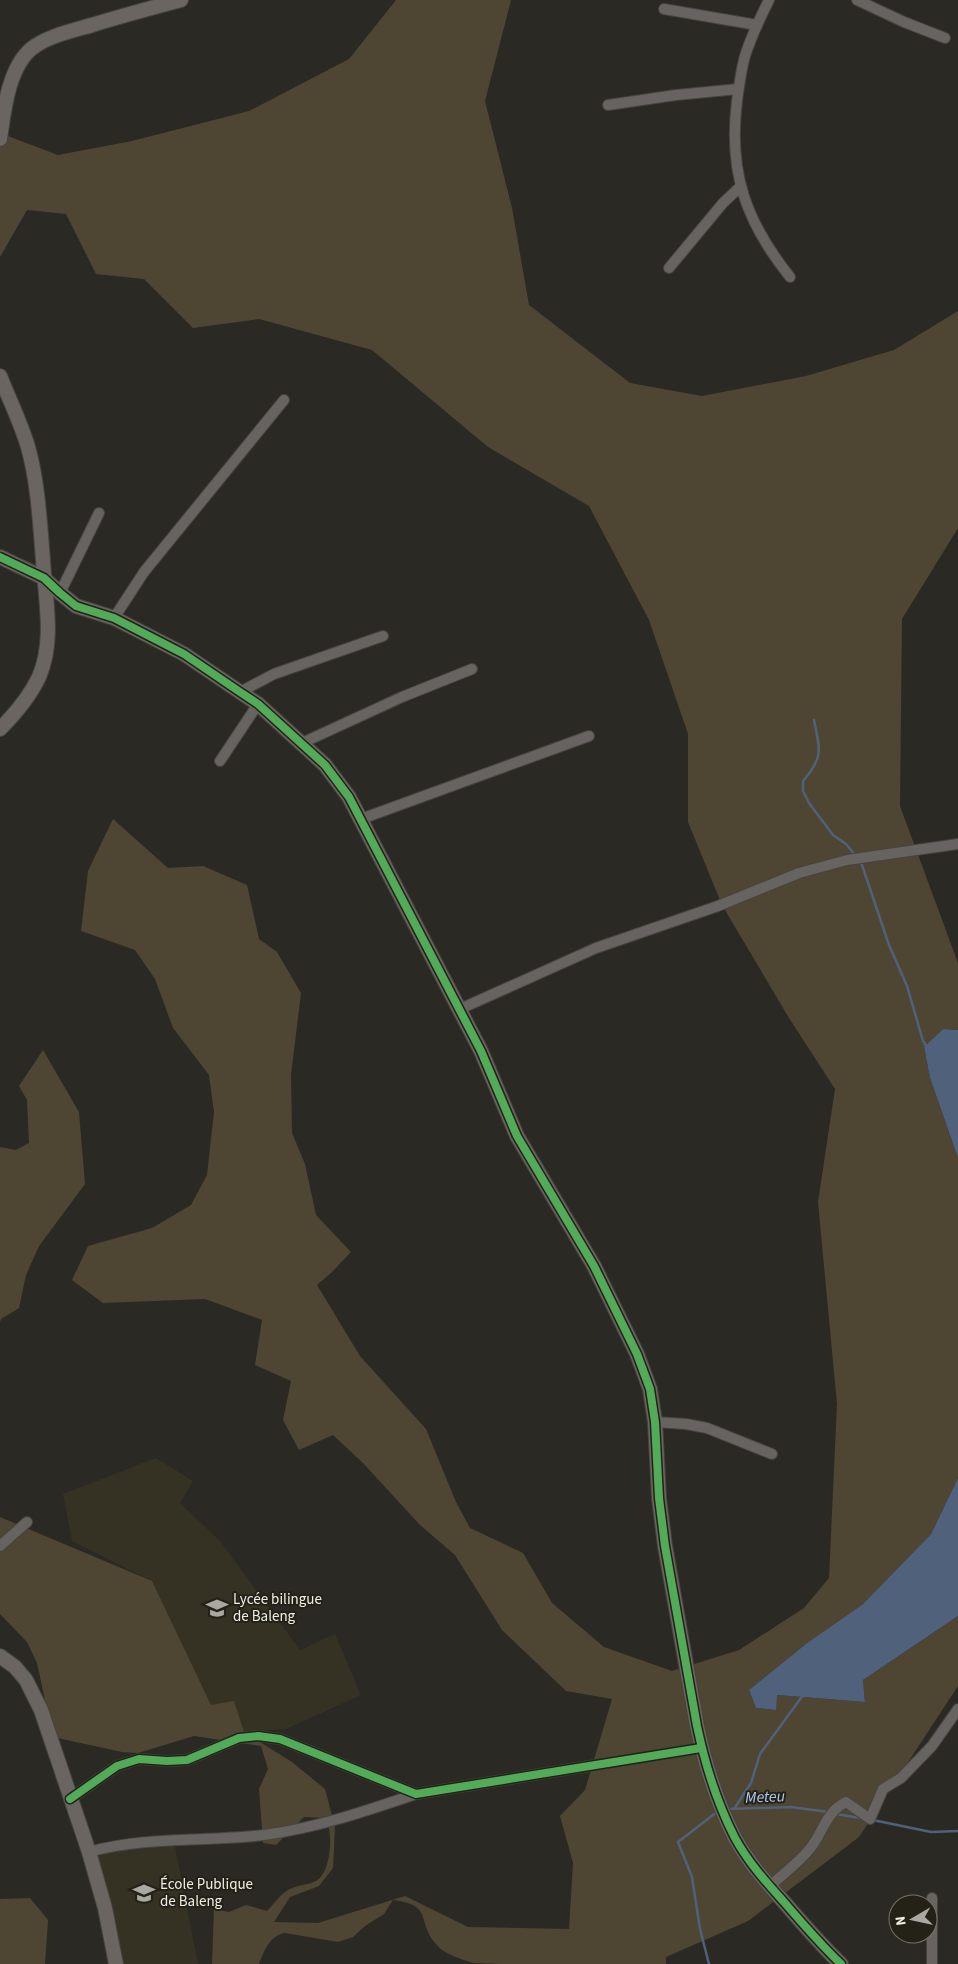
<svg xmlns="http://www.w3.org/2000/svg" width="958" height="1964" font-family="'Source Sans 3',sans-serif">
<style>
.built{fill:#363223}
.green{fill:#4e4633}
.water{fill:#50617b}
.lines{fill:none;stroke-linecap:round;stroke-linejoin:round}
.stream{stroke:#50617b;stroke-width:2.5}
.street-casing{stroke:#464440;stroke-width:12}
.secondary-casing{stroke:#464440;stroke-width:16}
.street{stroke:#676360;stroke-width:10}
.secondary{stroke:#6a6560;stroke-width:14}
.cycleway-casing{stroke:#242117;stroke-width:11}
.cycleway{stroke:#51ab58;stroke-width:8}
.labels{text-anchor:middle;stroke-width:4;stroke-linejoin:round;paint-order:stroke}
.poi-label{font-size:15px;fill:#efede7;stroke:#242117;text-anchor:start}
.water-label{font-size:16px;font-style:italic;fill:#b2cdf7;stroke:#242117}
</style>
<rect width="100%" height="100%" fill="#2b2924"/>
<g class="built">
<path d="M156 1458 193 1481 180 1503 220 1541 300 1650 335 1634 361 1695 286 1729 244 1732 211 1706 152 1581 72 1541 63 1494Z"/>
<path d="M174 1842 198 1964H119L96 1853Z"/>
</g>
<g class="green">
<path d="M396 0H511L485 101 512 208 529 305 630 383 702 396 806 376 894 350 958 311V528L902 619 900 806 958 963V1030L943 1029 924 1047 930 1078 958 1158V1478L931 1534 863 1604 807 1643 749 1690 756 1708 776 1710V1695L865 1702 863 1680 958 1616V1686L859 1837 748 1921 666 1957V1964C618 1964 570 1964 522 1964 509 1964 485 1964 473 1963 461 1959 443 1954 436 1944 416 1921 434 1905 393 1900L384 1914 365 1926 353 1937 338 1942 285 1933C270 1935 264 1951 259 1964H212L214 1909 229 1912 246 1905 267 1911C274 1904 281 1893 290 1889 298 1885 308 1885 316 1881 332 1872 333 1832 326 1818L304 1817 276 1845 263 1843 259 1789 268 1769 261 1746 194 1736 138 1753 122 1752 53 1737 37 1663 27 1642 0 1614V1517L152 1581 211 1705 234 1701 244 1732 292 1762 325 1789 335 1827 333 1868 319 1886 290 1897 274 1922 318 1923 405 1896 468 1927 569 1929 573 1863 560 1816 585 1790 612 1699 566 1691 502 1630 455 1555 420 1525 363 1463 333 1435 299 1450 283 1420 291 1381 255 1365 262 1320 205 1299 103 1303 72 1280 88 1246 152 1228 191 1205 207 1175 214 1112 209 1075 173 1028 155 979 135 950 81 931 88 871 113 819 168 868 203 866 247 885 259 939 277 952 301 993 291 1075 292 1133 305 1164 316 1215 351 1252 332 1272 317 1285 360 1356 426 1429 456 1502 470 1528 523 1553 552 1603 604 1647 672 1671 739 1650 804 1608 829 1578 837 1404 818 1202 835 1089 789 1018 722 905 688 822V734L649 620 589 506 488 447 372 350 259 319 193 328 144 279 96 274 66 214 27 210 0 257V133L58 155 132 141 249 111 349 59Z"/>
<path d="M43 1050 79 1112 85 1184 39 1246 26 1275 19 1308 1 1319 0 1322V1147L16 1150 29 1143 27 1100 19 1086Z"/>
<path d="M30 1898 48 1920 45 1964H0V1899Z"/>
</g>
<g class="water">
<path d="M943 1029 958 1030V1158L930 1078 924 1047Z"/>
<path d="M958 1478V1616L863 1680 865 1702 777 1695 776 1710 756 1708 749 1690 807 1643 863 1604 931 1534Z"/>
</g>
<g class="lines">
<g class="stream">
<path d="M814 720C820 749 824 757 803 781V791L809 803 833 835 846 844 856 856"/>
<path d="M861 862 889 945 907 986 923 1041 927 1047"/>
<path d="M727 1809 791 1807 828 1812"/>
<path d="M734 1809 751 1783 760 1754 803 1695"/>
<path d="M836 1814 860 1818"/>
<path d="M873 1820 931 1832 958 1831"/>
<path d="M709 1964 700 1929 692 1877 678 1842 717 1812"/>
</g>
<g class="street-casing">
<g id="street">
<path d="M769 0C760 18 751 37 745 56 741 70 739 86 737 101 728 172 746 222 790 277"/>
<path d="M857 0 904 22 945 38"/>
<path d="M664 9 757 25"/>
<path d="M608 105 676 95 738 89"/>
<path d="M669 268 723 203 740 187"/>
<path d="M60 593 99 513"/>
<path d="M114 618 144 572 284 400"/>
<path d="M240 692 274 674 383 636"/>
<path d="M302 743 402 697 472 669"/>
<path d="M220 761 258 704"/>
<path d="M361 819 589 736"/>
<path d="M460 1009 596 948 718 906 799 873 847 860 958 844"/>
<path d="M655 1422 686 1424 707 1428 772 1454"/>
<path d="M0 1546 27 1522"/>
<path d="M70 1799 117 1766 139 1759 167 1761 187 1760 239 1738 258 1736 280 1739 416 1794 701 1748"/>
<path d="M89 1852C146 1836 206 1842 264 1835 316 1828 366 1811 416 1794"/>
<path d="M770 1886C782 1875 797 1864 808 1851 823 1835 824 1813 846 1802L870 1819 883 1789 901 1778 932 1746 958 1709"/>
<path d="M932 1898V1964"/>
</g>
</g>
<g class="secondary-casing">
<g id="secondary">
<path d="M0 139C4 111 8 69 31 49 47 36 72 31 92 25 121 16 151 8 181 0"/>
<path d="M0 376C9 399 21 423 28 447 38 482 40 524 43 560 45 598 55 640 39 677 30 696 14 715 0 729"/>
<path d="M0 557 44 578 60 593 76 606 114 618 184 654 240 692 258 704 325 765 349 797 481 1051 517 1136 594 1266 637 1354 650 1389 655 1422 659 1498 665 1546 697 1726C705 1764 717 1803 735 1838 748 1862 766 1882 784 1902 802 1923 820 1944 841 1964"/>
<path d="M0 1656 15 1667 26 1680 41 1710 89 1852 105 1908 116 1964"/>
</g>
</g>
<use href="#street" class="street"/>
<use href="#secondary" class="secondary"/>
<g class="cycleway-casing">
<g id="cycleway">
<path d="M0 557 44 578 60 593 76 606 114 618 184 654 240 692 258 704 325 765 349 797 481 1051 517 1136 594 1266 637 1354 650 1389 655 1422 659 1498 665 1546 697 1726C705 1764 717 1803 735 1838 748 1862 766 1882 784 1902 802 1923 820 1944 841 1964"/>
<path d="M70 1799 117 1766 139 1759 167 1761 187 1760 239 1738 258 1736 280 1739 416 1794 701 1748"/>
</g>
</g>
<use href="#cycleway" class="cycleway"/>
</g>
<defs>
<g id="school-bare" transform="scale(1.725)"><path d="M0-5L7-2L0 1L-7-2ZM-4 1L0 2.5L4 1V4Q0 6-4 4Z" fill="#aaa8a3" stroke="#242117" stroke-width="2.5" paint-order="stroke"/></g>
</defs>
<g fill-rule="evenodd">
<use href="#school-bare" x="217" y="1608"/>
<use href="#school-bare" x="144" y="1893"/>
</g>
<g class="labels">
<g class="poi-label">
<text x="233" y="1604">Lycée bilingue<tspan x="233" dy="17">de Baleng</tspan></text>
<text x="160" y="1889">École Publique<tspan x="160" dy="17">de Baleng</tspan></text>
</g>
<g class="water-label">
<text transform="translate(765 1796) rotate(-2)" y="6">Meteu</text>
</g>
</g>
<g transform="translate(913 1919) rotate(261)"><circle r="24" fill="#242117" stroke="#75736a"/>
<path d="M0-4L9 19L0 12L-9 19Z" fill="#aaa8a3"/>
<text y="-8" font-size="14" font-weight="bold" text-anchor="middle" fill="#efede7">N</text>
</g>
</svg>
